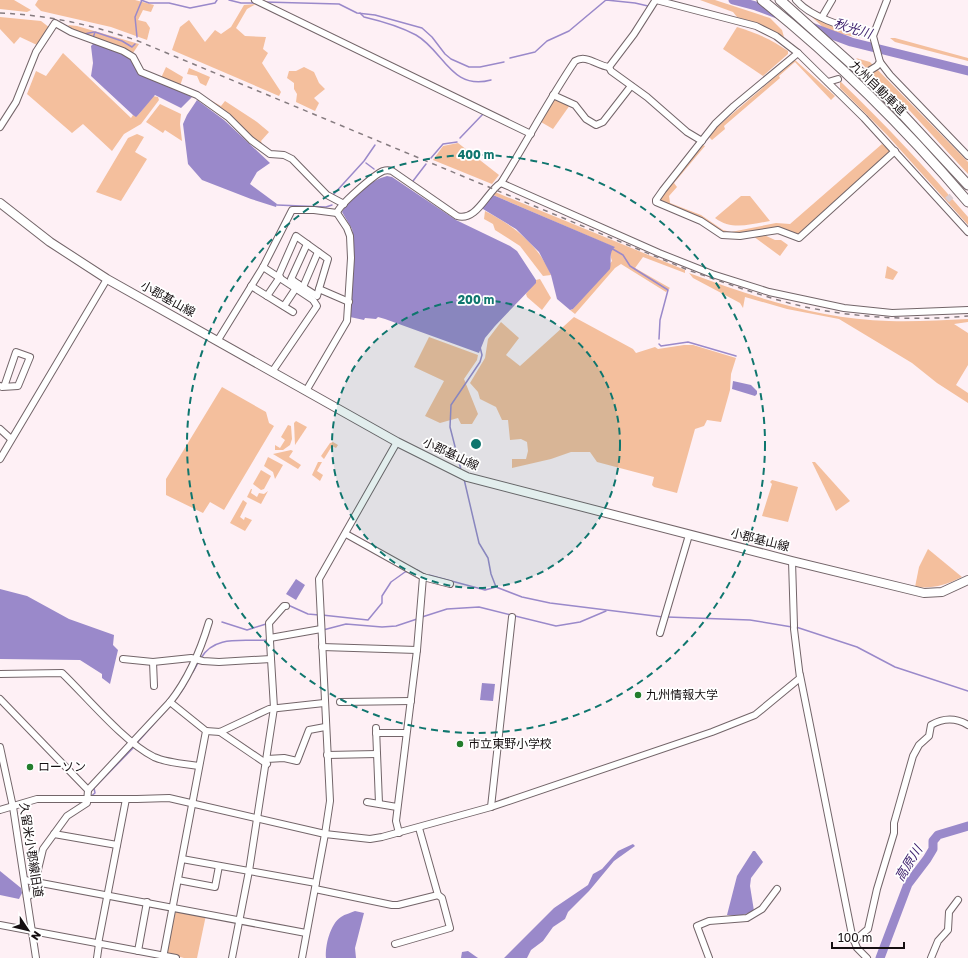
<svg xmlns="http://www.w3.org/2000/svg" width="968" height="958" font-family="'Golos Text','Noto Sans JP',sans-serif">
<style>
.green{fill:#f4bf9d}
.water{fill:#9a89ca}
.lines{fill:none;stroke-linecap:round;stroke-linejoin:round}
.stream{stroke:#9a89ca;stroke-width:1.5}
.river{stroke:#9a89ca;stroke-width:9}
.minor-tunnel{stroke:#dbced3;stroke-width:6;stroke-dasharray:6 3;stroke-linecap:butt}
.minor-casing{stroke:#736569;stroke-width:8}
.major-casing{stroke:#736569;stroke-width:10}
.highway-casing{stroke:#736569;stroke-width:11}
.minor{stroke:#fff;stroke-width:6}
.major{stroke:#fff;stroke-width:8}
.highway{stroke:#fff;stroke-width:9}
.rail{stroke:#867c80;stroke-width:1.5;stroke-dasharray:5 5;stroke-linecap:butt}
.ring{fill:none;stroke:#0f766e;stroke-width:2;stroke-dasharray:7 5}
.poi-dot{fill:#237d2c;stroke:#fff;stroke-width:1.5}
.labels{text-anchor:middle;stroke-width:3.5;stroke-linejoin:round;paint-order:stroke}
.street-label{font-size:12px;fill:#150f11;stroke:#fff}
.poi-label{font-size:12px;fill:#150f11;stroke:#fff;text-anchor:start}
.water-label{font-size:13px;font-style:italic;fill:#3c1f6c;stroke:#fff}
.centre{fill:#0f766e;stroke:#fff;stroke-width:2}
.ring-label{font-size:12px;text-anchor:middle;font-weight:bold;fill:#0f766e;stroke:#fff;stroke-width:3.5;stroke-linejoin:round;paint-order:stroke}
</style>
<rect width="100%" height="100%" fill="#fef0f5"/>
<g class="green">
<path d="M0 0H14L31 10 27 12 0 9Z"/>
<path d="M38 0H135L154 5 151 12 143 10 138 20 146 22 150 28 147 40 111 27 41 11 35 5Z"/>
<path d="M700 0H715L770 18 782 30 784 37 759 24 737 17 733 12Z"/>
<path d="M256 4 247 9 236 28 245 36 266 37 263 49 268 53 262 63 281 92 279 96 172 50 180 27 189 20 205 42 215 30 221 34 231 27 244 5Z"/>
<path d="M811 16 860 33V38L827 31Z"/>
<path d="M0 17 41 21 50 28 37 45 20 37 14 44 0 29Z"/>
<path d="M68 25 77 26 139 44 133 53C117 48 77 37 68 25Z"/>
<path d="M737 27C756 33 771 39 788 51V54L763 76 723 49Z"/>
<path d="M890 38H895L968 58V61L895 42Z"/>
<path d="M63 53 131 118 133 115 136 116 139 114 153 96 158 97 159 100 141 124 124 134 112 151 83 124 72 133 27 94 36 71 46 76Z"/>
<path d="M856 58 870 62 968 162V174L910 111Z"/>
<path d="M795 60 835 96 831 100 795 62 779 76 780 78 724 126 725 129 712 140 709 137 717 127Z"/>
<path d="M166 67 183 77 180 86 161 78Z"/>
<path d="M304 67 314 72 319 83 325 89 314 98 319 103 315 111 296 102 297 94 294 89V83L287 78 289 71H296Z"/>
<path d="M189 68 210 77 206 86 200 83 197 76 187 74Z"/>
<path d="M840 81C885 124 927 169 968 217V225L887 135 840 88Z"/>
<path d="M203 96 221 106 225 101 257 122 269 132 261 141 263 146Z"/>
<path d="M555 98 570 105 553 129 541 122 552 99Z"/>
<path d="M160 104 181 114 180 124 182 141 165 130 163 133 146 122Z"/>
<path d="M137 134 144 137 135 152 147 159 121 201 96 192 128 138Z"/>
<path d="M458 143 499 175 492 184 433 160 443 146Z"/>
<path d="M882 144 890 151 889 154 800 233 796 234 778 227 731 235 720 231 703 220 661 201V198L703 145 705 146 674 183 677 187 669 196 670 203 701 215 723 230 731 232 776 223 790 224Z"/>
<path d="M495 192 685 270V273L643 257 635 268 670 288 666 292 621 264 615 268 575 314 570 310 573 309 612 261C610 255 610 252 614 247L493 195Z"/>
<path d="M741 196H750L770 221C751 224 732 231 715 218Z"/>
<path d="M485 211C513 225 539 245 551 275L543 276 520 246 495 230 493 224 484 219Z"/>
<path d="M762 234 775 240H781L788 245 780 256 753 236Z"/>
<path d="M887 266 898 272 893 280 885 278Z"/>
<path d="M689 273C753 297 820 319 889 321 915 322 942 320 968 319V322L954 324 968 333V365L956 385 968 393V403L937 383 912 363 839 319 787 309 745 297 743 308 740 303 693 278Z"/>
<path d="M540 279 551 298 542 310 527 297 526 294 536 280Z"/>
<path d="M574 317 633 349 636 353 655 347 658 349 684 345H693L736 358 731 374 730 390 721 422 707 420 704 426 695 429 677 493 654 487 652 485 654 477 597 462 590 452H571L551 459 512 468V459H526L528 451 527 442 521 439 510 440 508 420H502L496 407 480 399 478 392 470 383 485 358 488 339 501 322 519 338 506 355 520 366Z"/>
<path d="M429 337 478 355 477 360 464 379 478 414 472 424H461L458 418 440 423 425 416 444 381 414 367Z"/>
<path d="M222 387 266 412 269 423 274 426 224 510 210 502 203 513 166 495V479Z"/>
<path d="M296 421 307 427 295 445 294 423Z"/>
<path d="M288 425 291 426 292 439 290 445 283 450H275V445L280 448 285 440 281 437Z"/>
<path d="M333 442 338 445 336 448 332 446 324 459 321 456 330 443Z"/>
<path d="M291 450 293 451 289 457 301 465 298 469 273 454Z"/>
<path d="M268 457 283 465 275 479 273 472 264 466Z"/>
<path d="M318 462H322L317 471 323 475 320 481 312 475Z"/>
<path d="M812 462H815L850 501 836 511Z"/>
<path d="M261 470 271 476 264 489 261 490 253 484Z"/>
<path d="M772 480 798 487 788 522 762 516 772 484 770 482Z"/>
<path d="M251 489H252L251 493 257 497 259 493 264 494 268 491 261 504 247 497Z"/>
<path d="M243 500 247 503 240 517 244 520 245 517 252 520 245 531 230 523Z"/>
<path d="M928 549 962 577C946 585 932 589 915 587L919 567Z"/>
<path d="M176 910 206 915 197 958H184L166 953Z"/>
</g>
<g class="water">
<path d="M95 42 131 57 137 71 141 74 192 97 181 108 155 95 139 114 136 117 133 115 91 76 93 63 91 46Z"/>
<path d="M197 100 224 120 270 163 257 172 250 184 277 204 276 207 251 199 202 180 188 164 183 124 187 115Z"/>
<path d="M387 176 392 177 456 220 510 246 517 251 536 280V283L495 326 485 338 479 353 385 319 378 317 376 319 365 318 364 320 350 317 354 240 352 229 342 212C350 198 371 180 387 176Z"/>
<path d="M493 195 615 247C608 253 612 261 610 269L573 309 570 310 557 299 551 275 539 252 516 229 483 209 482 207Z"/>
<path d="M733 381 751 385 757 391V394L755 396 732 389Z"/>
<path d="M296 579 305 585 296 600 286 594Z"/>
<path d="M0 589 27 596 69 619 114 635 113 645 118 650 110 684 102 678V674L80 660 0 659Z"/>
<path d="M482 683 495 684 493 701 480 700Z"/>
<path d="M633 844 635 846 614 861 589 891 568 912 565 919 553 927 543 941 531 950 527 958H504L554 908 588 885 593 874 602 869 618 851Z"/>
<path d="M753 851H755L763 862 751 878 750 886 754 911 740 916 727 915 737 876Z"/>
<path d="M0 871 21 888 22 893 19 899 0 895Z"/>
<path d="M355 911 364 913 355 948 356 958H326C325 946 330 924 341 917 345 914 351 913 355 911Z"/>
<path d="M468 951 478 958H461L462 952Z"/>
</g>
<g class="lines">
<g class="stream">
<path d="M141 0 149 3H169L190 8 215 3 217 0"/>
<path d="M229 0 241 3H254"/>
<path d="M264 2 339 4 357 13 375 15 422 28 432 37 445 54 451 59 469 67H480L504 62"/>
<path d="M360 13 364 17C381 21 401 27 416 35 444 51 451 91 491 80"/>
<path d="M84 34 94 32"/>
<path d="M137 37 135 17 142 0"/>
<path d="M93 38 95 32 122 41 132 47 135 44"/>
<path d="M510 58 535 52 547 41 569 31 606 0 635 3 648 6"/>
<path d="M460 138 483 114"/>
<path d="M431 158 443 144 457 142"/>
<path d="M366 163 374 169"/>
<path d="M413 181 426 164"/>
<path d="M333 195 364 161 375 145"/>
<path d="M277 205 326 207 332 205"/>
<path d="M611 248 623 255 630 266 668 290 660 320 659 339"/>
<path d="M659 344 661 346 688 342 736 356"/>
<path d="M461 470 450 427 451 405 480 362 482 355 480 347"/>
<path d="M464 479 475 526 479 543 488 558 491 574 496 587"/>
<path d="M414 570H417L425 575"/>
<path d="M429 575 485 590 496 587 522 597 550 603 663 617"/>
<path d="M288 605 308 614 319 615"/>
<path d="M322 615 368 620 382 603V596L391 582 405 572 409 571"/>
<path d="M422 617 447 609 479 607 556 626 580 622 606 611"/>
<path d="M667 617 750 620 792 627"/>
<path d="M222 622 247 630 266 624"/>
<path d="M796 627 857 647 895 667 968 691"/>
<path d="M323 630 346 624 382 627 396 626 417 619"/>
<path d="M201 658C215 634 244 642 268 640"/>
<path d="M193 672 199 661"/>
<path d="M181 692 186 684"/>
<path d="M136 744 168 708"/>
<path d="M90 797 95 793 94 788 134 747"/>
</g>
<g class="river">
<path d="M733 0 756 6 851 42 968 71"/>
<path d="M880 958 908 884 927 859 933 849V841L938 835 968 826"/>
</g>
<path class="minor-tunnel" d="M947 200 968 182"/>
<g class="minor-casing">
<g id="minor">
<path d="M255 0 531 134"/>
<path d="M656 0 756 26 776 36 798 53 864 118 968 232"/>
<path d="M796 0C812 19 849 28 873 35"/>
<path d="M887 0 873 36 880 62 890 75 968 156"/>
<path d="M822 17 832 0"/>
<path d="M798 53 734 106 715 124 663 190 656 200V202L701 221 722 235 740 236 778 230 799 238 895 151"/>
<path d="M609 67 611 71 647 97 687 132 702 141"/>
<path d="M609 67 634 34 655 1"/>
<path d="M869 71 877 66 880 62"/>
<path d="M828 82 838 79"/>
<path d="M553 95 575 105 586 119 596 125 603 122 631 86"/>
<path d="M0 127 16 102 36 52 55 23 71 32 123 51 133 57 141 72 197 95 228 117 251 140 270 154 284 155 292 159 327 195 344 204"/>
<path d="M501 183 659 253 712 274 769 292 844 308 892 313 968 310"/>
<path d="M337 213C339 205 374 175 383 171 386 170 389 170 392 171L457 216C477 222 487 191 501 183 526 143 548 101 575 61 587 54 597 66 609 67"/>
<path d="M263 267 295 288 298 284 317 296 319 289 349 302"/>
<path d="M278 277 296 236 328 259 319 289"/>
<path d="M298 284 291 279 307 244"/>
<path d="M251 286 293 312"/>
<path d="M303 287 318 252"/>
<path d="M267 296 280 277"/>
<path d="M284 306 296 288"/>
<path d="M218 340 263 267 292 210H314L337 213"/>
<path d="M272 372 317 306 313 300 295 288"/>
<path d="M0 386 2 387 18 386 30 357 16 352 4 387"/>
<path d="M306 391 347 321 351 258 350 236 347 228 337 213"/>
<path d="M0 429 11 439"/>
<path d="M0 459 107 279"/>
<path d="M346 534 423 577 450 584"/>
<path d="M792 561 794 626"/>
<path d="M660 633 689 535"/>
<path d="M270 638 321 629"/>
<path d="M322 647 417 650"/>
<path d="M123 659 153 662 191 658 203 661 219 662 271 659 274 708 249 871 232 958"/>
<path d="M271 659 269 623 284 606H286"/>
<path d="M153 662 154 686"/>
<path d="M0 674 62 673C87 697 124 742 154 757 167 763 185 764 199 766"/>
<path d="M800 675 852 935 857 948 867 958"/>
<path d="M0 699 88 790 87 803 67 816 43 849 32 894 27 897"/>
<path d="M340 702 411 701"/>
<path d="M376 728 379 803"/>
<path d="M206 731 220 732 269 709 324 703"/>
<path d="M220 732 267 764"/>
<path d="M376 733H406"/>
<path d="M0 747 13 807 36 958"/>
<path d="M327 755 377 754"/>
<path d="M267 759 284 758 297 761 309 730 325 727"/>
<path d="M88 790 170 702C189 678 200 652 209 622"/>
<path d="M367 802 397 807"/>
<path d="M491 807 512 617"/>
<path d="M0 810 37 799H137L169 798 325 834 370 839 382 837 491 807 712 732 755 715 800 678 794 629"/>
<path d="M399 833 396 821 417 650 423 577"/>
<path d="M54 834 117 845"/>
<path d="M182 859 316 883"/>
<path d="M25 880 306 933"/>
<path d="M178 880 215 887 219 866"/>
<path d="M315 889 392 905H398L438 895"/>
<path d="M0 925 176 958"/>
<path d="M854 941 868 929 877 889 894 833V823L913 756 919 745 929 736 931 725C943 718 955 717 968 725"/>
<path d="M98 944 126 799"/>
<path d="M395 944 450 928 442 898 438 895 419 828"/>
<path d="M138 951 147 902"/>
<path d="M97 958 99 944"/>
<path d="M163 958 206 731 170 702"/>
<path d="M302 958 325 834 330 801 319 579 397 442"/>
<path d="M709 958 697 926 709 921 747 918 762 909 777 889"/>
<path d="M931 958 938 941 948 930 949 912 958 900"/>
</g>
</g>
<g class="major-casing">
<path id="major" d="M0 203 50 242 107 279 397 442 467 477 792 561 924 593 942 592 968 580"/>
</g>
<g class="highway-casing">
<g id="highway">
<path d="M762 0C837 60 906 129 968 202"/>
<path d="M780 0 878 88 968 185"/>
</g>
</g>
<use href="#minor" class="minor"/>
<use href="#major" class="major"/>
<use href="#highway" class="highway"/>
<path class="rail" d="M0 13C48 15 93 25 138 41L688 270C726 283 763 297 801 306 855 318 914 321 968 316"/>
</g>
<circle cx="476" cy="444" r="144" fill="#0f766e" fill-opacity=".12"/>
<g class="ring">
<circle cx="476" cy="444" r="144"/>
<circle cx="476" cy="444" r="289"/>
</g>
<g class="poi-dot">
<circle cx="638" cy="695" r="4"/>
<circle cx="460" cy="744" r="4"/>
<circle cx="30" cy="767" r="4"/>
</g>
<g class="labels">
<g class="street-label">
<text transform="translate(878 88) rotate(44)" y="4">九州自動車道</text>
<text transform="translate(168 299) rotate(29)" y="4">小郡基山線</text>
<text transform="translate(451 454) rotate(25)" y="4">小郡基山線</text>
<text transform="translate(760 540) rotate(14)" y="4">小郡基山線</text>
<text transform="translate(31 850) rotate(81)" y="4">久留米小郡線旧道</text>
</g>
<g class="poi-label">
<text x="646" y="699">九州情報大学</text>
<text x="468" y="748">市立東野小学校</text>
<text x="38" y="771">ローソン</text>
</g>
<g class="water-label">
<text transform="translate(853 28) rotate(17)" y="5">秋光川</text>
<text transform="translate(908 863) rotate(-58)" y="5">高原川</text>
</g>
</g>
<circle cx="476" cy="444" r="6" class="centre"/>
<g class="ring-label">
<text x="476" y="159">400 m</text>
<text x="476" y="304">200 m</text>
</g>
<g transform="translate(28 930) rotate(125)" stroke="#ffffff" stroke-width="3" paint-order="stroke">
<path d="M0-3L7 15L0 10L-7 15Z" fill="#150f11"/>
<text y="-6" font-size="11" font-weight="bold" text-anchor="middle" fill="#150f11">N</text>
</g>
<path d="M832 942v6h72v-6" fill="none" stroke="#150f11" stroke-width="2"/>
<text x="838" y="942" font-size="12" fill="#150f11" stroke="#ffffff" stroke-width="3" paint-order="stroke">100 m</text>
</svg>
